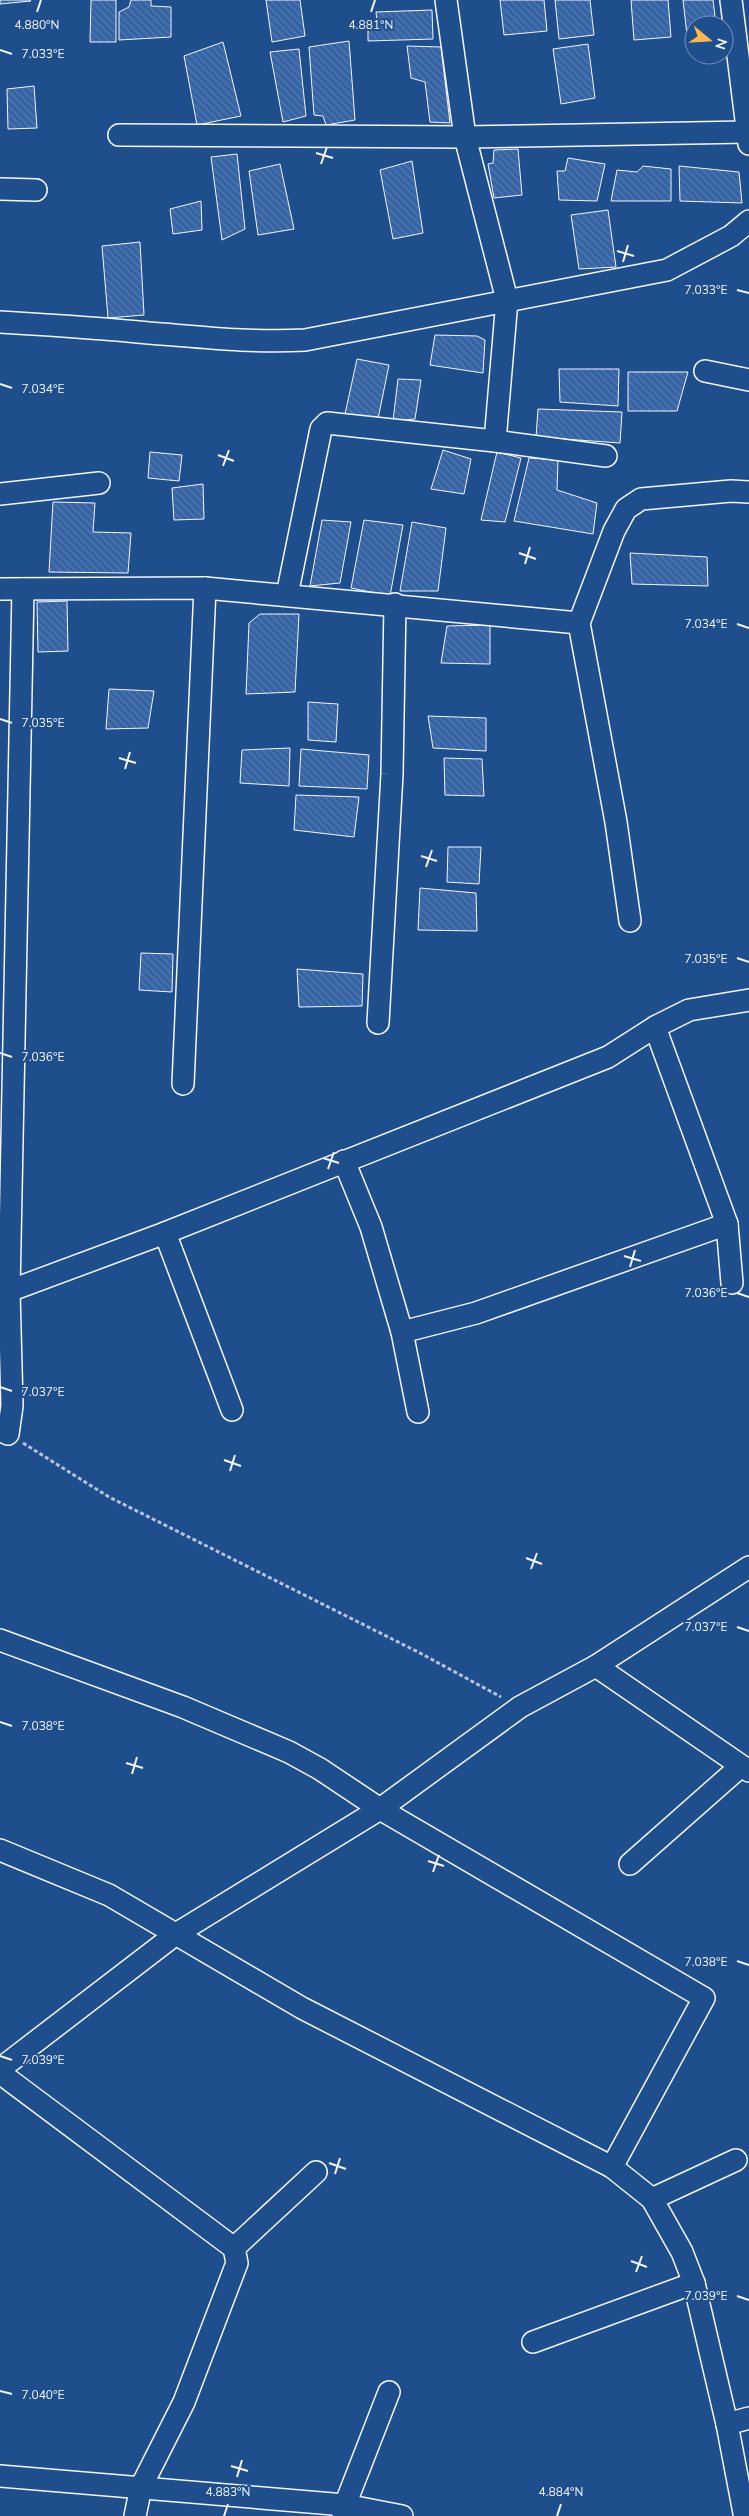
<svg xmlns="http://www.w3.org/2000/svg" width="749" height="2516" font-family="'Nunito Sans',sans-serif">
<style>
.building{fill:url(#building-back-hatch);stroke:#f2f6ff}
.lines{fill:none;stroke-linecap:round;stroke-linejoin:round}
.minor-casing{stroke:#f2f6ff;stroke-width:24}
.path{stroke:#b3c4dc;stroke-width:3;stroke-dasharray:4 2.5;stroke-linecap:butt}
.minor{stroke:#1f4e8c;stroke-width:21}
.ticks{fill:none;stroke:#f2f6ff;stroke-width:2}
.ticks-label{font-size:12px;text-anchor:middle;fill:#f2f6ff;stroke:#1f4e8c;stroke-width:4;stroke-linejoin:round;paint-order:stroke}
</style>
<defs>
<pattern id="building-back-hatch" width="6" height="6" patternUnits="userSpaceOnUse" patternTransform="scale(1.25)"><rect width="6" height="6" fill="#3563a3"/><path d="M-1 5l2 2M0 0l6 6M5-1l2 2" fill="none" stroke="#537ab1"/></pattern>
</defs>
<rect width="100%" height="100%" fill="#1f4e8c"/>
<g class="building">
<path d="M0 0H30L31 1 0 4Z"/>
<path d="M91 0H116V42H90Z"/>
<path d="M131 0H151V6L171 7V37L119 40V12L129 7Z"/>
<path d="M266 0H300L305 36 272 42Z"/>
<path d="M500 0H544L547 31 504 35Z"/>
<path d="M555 0H590L594 35 559 39Z"/>
<path d="M631 0H668L671 37 634 40Z"/>
<path d="M683 0H713L716 25H694V34L687 35Z"/>
<path d="M432 10 433 39 368 41V23L377 22 376 12Z"/>
<path d="M349 41 355 120 326 125 323 116 314 115 309 47Z"/>
<path d="M223 42 241 116 197 125 184 56Z"/>
<path d="M588 44 595 98 561 104 553 49Z"/>
<path d="M407 46 441 47 450 123 430 122 425 82 411 78Z"/>
<path d="M299 49 306 116 283 122 270 52Z"/>
<path d="M34 86 37 128 8 129 7 89Z"/>
<path d="M518 149 522 195 494 198 488 164 493 163 494 150Z"/>
<path d="M237 154 245 229 222 240 211 157Z"/>
<path d="M568 158 605 164 597 201 559 200 557 171H565Z"/>
<path d="M412 161 423 233 393 239 380 170Z"/>
<path d="M280 164 294 229 258 235 249 171Z"/>
<path d="M643 166 671 169V201H611L617 170 637 172Z"/>
<path d="M679 166 739 172 742 203 680 201Z"/>
<path d="M201 201 202 230 173 234 170 209Z"/>
<path d="M608 210 616 267 579 269 571 215Z"/>
<path d="M140 242 144 315 108 318 102 246Z"/>
<path d="M435 335 477 336 485 340 483 373 430 365Z"/>
<path d="M357 359 389 365 378 419 345 414Z"/>
<path d="M559 369H619L618 406 560 402Z"/>
<path d="M628 372H688L677 411H628Z"/>
<path d="M398 379 421 380 415 419 393 421Z"/>
<path d="M538 409 622 412 620 443 536 437Z"/>
<path d="M443 450 471 459 464 494 431 489Z"/>
<path d="M150 452 182 455 179 481 148 478Z"/>
<path d="M497 452 521 458 505 522 481 520Z"/>
<path d="M529 458 558 460 557 490 597 503 593 534 514 521Z"/>
<path d="M203 484 204 519 174 520 172 488Z"/>
<path d="M53 502 95 503 93 532 131 533 128 573 49 572Z"/>
<path d="M322 520 351 522 340 583 310 586Z"/>
<path d="M364 520 403 525 390 596 351 588Z"/>
<path d="M412 522 446 528 438 591H400Z"/>
<path d="M630 553 707 557 708 586 632 584Z"/>
<path d="M67 601 68 651 38 652 37 602Z"/>
<path d="M260 614H299L295 692 246 694 249 623Z"/>
<path d="M490 625V664L441 663 447 626Z"/>
<path d="M109 689 154 691 148 728 106 729Z"/>
<path d="M308 702 338 704 336 742 308 740Z"/>
<path d="M428 716 486 718V751L433 748Z"/>
<path d="M290 748 289 786 240 783 242 750Z"/>
<path d="M301 749 369 755 367 789 299 786Z"/>
<path d="M444 758 482 759 484 796 445 795Z"/>
<path d="M296 795 359 797 354 837 294 830Z"/>
<path d="M448 847H481L479 884 447 882Z"/>
<path d="M420 888 476 893 477 931 418 930Z"/>
<path d="M141 953 173 954 172 992 139 990Z"/>
<path d="M297 969 363 974 362 1006 299 1007Z"/>
</g>
<g class="lines">
<g class="minor-casing">
<g id="minor">
<path d="M446 0 465 137 507 300 495 441"/>
<path d="M731 0 749 144"/>
<path d="M119 135 465 137 747 132"/>
<path d="M0 189 36 190"/>
<path d="M0 322C50 325 99 328 149 333 201 337 252 343 305 340L667 270 731 236 749 221"/>
<path d="M705 371 749 380"/>
<path d="M0 494 99 483"/>
<path d="M0 589 205 588 579 623"/>
<path d="M287 595 321 429 327 423 495 441 606 456"/>
<path d="M630 921 616 822 579 623 614 531 626 509 641 499 731 491 749 492"/>
<path d="M378 1023 392 774 395 604"/>
<path d="M655 1027 727 1224 732 1283"/>
<path d="M183 1084 205 588"/>
<path d="M344 1161 371 1227 402 1332 418 1412"/>
<path d="M165 1233 232 1410"/>
<path d="M9 1291 165 1233 608 1057 655 1027 689 1010 749 1000"/>
<path d="M402 1332 476 1313 727 1224"/>
<path d="M0 1430 8 1434 12 1406 9 1291 23 589"/>
<path d="M0 1640 183 1707 289 1752 320 1769 380 1809 704 1998 612 2167"/>
<path d="M596 1666 749 1771"/>
<path d="M0 1850 109 1895 302 2008 612 2167 652 2199 682 2252 694 2283 727 2424 744 2513"/>
<path d="M630 1864 741 1766"/>
<path d="M0 2069 176 1934 380 1809 520 1707 596 1666 749 1567"/>
<path d="M0 2073 234 2248 237 2263 184 2402 141 2487 135 2516"/>
<path d="M652 2199 736 2160"/>
<path d="M234 2248 316 2172"/>
<path d="M533 2342 694 2283"/>
<path d="M727 2424 749 2418"/>
<path d="M0 2476 345 2505 402 2516"/>
<path d="M343 2516 345 2505 389 2392"/>
</g>
</g>
<path class="path" d="M23 1443 109 1497 420 1653 501 1697"/>
<use href="#minor" class="minor"/>
</g>
<path class="ticks" d="M37 12 41 0M371 12 375 0M0 50 12 54M316 153 333 158M321 164 327 147M617 251 634 256M623 262 628 245M737 290 749 293M0 384 12 388M218 455 234 461M223 466 229 450M519 553 536 559M525 564 530 547M737 624 749 628M0 719 12 723M119 758 136 763M125 769 130 752M421 856 437 861M426 867 432 850M737 958 749 962M0 1053 12 1057M323 1158 339 1163M328 1169 334 1152M624 1256 641 1261M630 1267 635 1250M737 1293 749 1297M0 1387 12 1391M224 1460 241 1466M230 1471 235 1455M526 1558 542 1564M531 1569 537 1553M737 1627 749 1631M0 1722 12 1726M126 1763 143 1768M132 1774 137 1757M428 1861 444 1866M433 1872 439 1855M737 1961 749 1965M0 2056 12 2060M329 2163 346 2169M335 2174 340 2158M631 2261 647 2267M636 2272 642 2256M737 2296 749 2300M0 2391 12 2394M231 2466 248 2471M237 2477 242 2460M224 2516 228 2504M557 2516 561 2504"/>
<g class="ticks-label">
<text x="37" y="29">4.880°N</text>
<text x="371" y="29">4.881°N</text>
<text x="43" y="58">7.033°E</text>
<text x="706" y="294">7.033°E</text>
<text x="43" y="393">7.034°E</text>
<text x="706" y="628">7.034°E</text>
<text x="43" y="727">7.035°E</text>
<text x="706" y="963">7.035°E</text>
<text x="43" y="1061">7.036°E</text>
<text x="706" y="1297">7.036°E</text>
<text x="43" y="1396">7.037°E</text>
<text x="706" y="1631">7.037°E</text>
<text x="43" y="1730">7.038°E</text>
<text x="706" y="1966">7.038°E</text>
<text x="43" y="2064">7.039°E</text>
<text x="706" y="2300">7.039°E</text>
<text x="43" y="2399">7.040°E</text>
<text x="228" y="2496">4.883°N</text>
<text x="561" y="2496">4.884°N</text>
</g>
<g transform="translate(709 40) rotate(108)"><circle r="24" fill="#1f4e8c" stroke="#7391ba"/>
<path d="M0-4L9 19L0 12L-9 19Z" fill="#ffb74d"/>
<text y="-8" font-size="14" font-weight="bold" text-anchor="middle" fill="#f2f6ff">N</text>
</g>
</svg>
